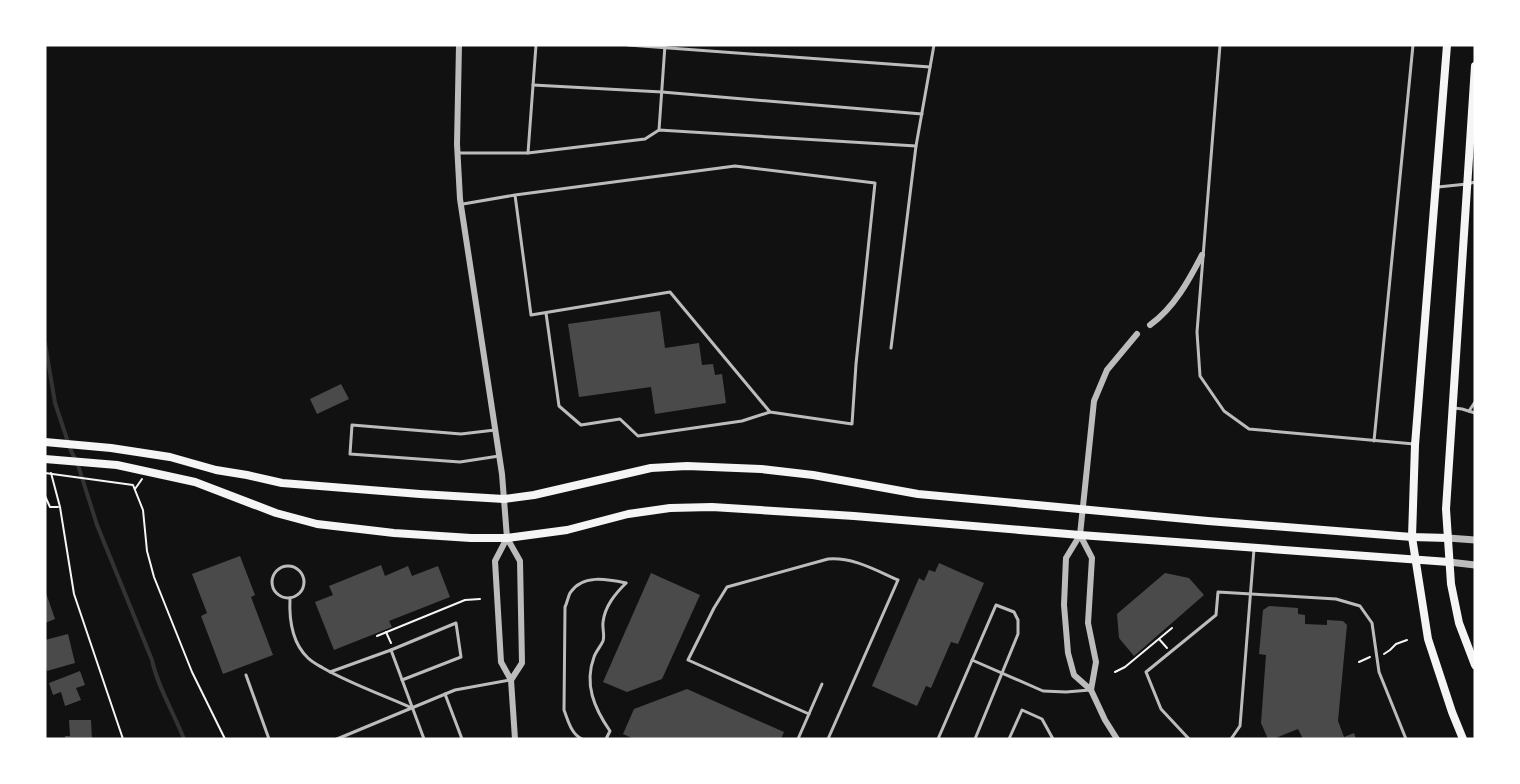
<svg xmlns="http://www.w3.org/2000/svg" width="1520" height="784" font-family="Manrope,sans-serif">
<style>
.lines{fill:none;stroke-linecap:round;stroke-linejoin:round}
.stream{stroke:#333;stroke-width:4}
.building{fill:#4a4a4a}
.path{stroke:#f5f5f5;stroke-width:2}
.service{stroke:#bcbcbc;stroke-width:3}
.minor{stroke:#bcbcbc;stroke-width:6}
.tertiary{stroke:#bcbcbc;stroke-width:7}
.secondary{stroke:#f5f5f5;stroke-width:8}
</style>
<rect width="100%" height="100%" fill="#111"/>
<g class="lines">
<path class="stream" d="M45 343 55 403 71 451 78 465 97 525 152 660C158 688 174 713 184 739"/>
</g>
<g class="building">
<path d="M660 311 665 348 699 343 702 365 713 364 715 375 722 374 726 403 655 414 651 387 579 397 568 324Z"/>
<path d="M341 384 349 399 317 414 310 399Z"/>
<path d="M240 556 255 595 251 597 273 655 223 674 201 616 207 613 192 574Z"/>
<path d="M939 563 984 583 958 644 951 642 931 688 926 686 917 706 872 686 919 578 924 581 929 570 935 572Z"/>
<path d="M381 565 385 576 408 566 412 576 438 566 450 597 389 621 392 627 334 650 315 602 333 595 329 586Z"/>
<path d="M651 573 700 595 662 679 627 692 603 682Z"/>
<path d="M1165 573 1189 578 1204 595 1134 656 1119 638 1117 614Z"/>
<path d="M45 590 55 619 45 623Z"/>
<path d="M1269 606 1298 608V614L1305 615V624L1327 625V620L1343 621 1347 625 1338 721 1344 737 1354 733 1356 739H1303L1298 729 1273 739H1268L1261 723 1266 655 1259 654 1263 610Z"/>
<path d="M68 634 75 663 47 671 45 663V640Z"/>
<path d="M80 671 85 685 76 688 81 700 65 706 61 692 53 695 49 683Z"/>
<path d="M687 689 784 732 781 739H634L623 734 634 709Z"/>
<path d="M69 720H91L92 739H65V736H70Z"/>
</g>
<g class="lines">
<g class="path">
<path d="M45 473 133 485 143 510 147 551 154 577 192 672 225 739"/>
<path d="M51 473 60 507 74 594 123 739"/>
<path d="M135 489 142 479"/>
<path d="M45 496 50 507H58"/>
<path d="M386 632 391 643"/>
<path d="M377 636 465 600 480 599"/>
<path d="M1159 639 1167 648"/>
<path d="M1384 654 1390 650 1396 644 1407 640"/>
<path d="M1359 662 1370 657"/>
<path d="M1115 672 1125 667 1172 628"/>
</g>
<g class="service">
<path d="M628 45 930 67"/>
<path d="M1220 45 1197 332 1200 376 1224 411 1249 429 1414 444"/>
<path d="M533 85 662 92 922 114"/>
<path d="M659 130 665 45"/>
<path d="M457 153H528L645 139 659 130 916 146"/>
<path d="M528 153 536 45"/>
<path d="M1438 187 1467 184 1475 182"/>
<path d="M463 204 515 195 735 166 875 183 856 364 852 424 770 412 670 292 531 315 515 195"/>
<path d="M546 313 559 406 581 425 620 419 638 436 742 421 770 412"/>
<path d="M891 348 916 146 934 45"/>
<path d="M1454 408 1462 409 1475 413"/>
<path d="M1469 411 1475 402"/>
<path d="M495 430 461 434 352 425 350 454 460 462 499 456"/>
<path d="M1374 441 1413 45"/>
<circle cx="288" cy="582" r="16"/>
<path d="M290 598C289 619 292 643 308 658 312 662 318 665 323 668 351 684 383 695 412 708"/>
<path d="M391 650 424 739"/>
<path d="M972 660 1043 691 1066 692 1090 690"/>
<path d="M330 672 391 650 456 623 461 657 402 680"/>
<path d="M246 675 269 739"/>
<path d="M445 694 462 739"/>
<path d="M809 714 688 660 714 608 727 587 828 559C853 557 875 570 898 580L828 739"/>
<path d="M337 739 455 690 510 680"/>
<path d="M582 739C571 734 568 720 564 710L565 607C567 603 568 597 570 593 582 574 607 579 626 583"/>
<path d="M606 739 610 731C594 708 584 684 594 657 596 651 601 646 603 641 605 635 602 628 603 622 605 606 615 594 626 583"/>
<path d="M798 739 822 684"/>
<path d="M938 739 996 605 1014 612 1018 620V634L975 739"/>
<path d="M1009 739 1022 710 1042 719 1053 739"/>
<path d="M1189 739 1161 709 1146 672 1216 615 1218 592 1336 599 1360 606 1372 623 1379 672 1406 739"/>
<path d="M1231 739 1240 726 1254 549"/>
</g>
<g class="minor">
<path d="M459 45 457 144 460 199 502 474 507 538 520 561 522 663 511 680"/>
<path d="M1150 325C1174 308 1189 280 1202 255"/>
<path d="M1080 535 1092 558 1088 623 1096 662 1091 690"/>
<path d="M507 538 495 561 501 662 511 680 515 739"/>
<path d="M1117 739 1105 720 1091 690 1074 675 1068 653 1064 605 1066 558 1080 535 1094 401 1107 370 1137 334"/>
</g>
<g class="tertiary">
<path d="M1448 538 1475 540"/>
<path d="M1449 562 1475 565"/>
</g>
<g class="secondary">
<path d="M1447 45 1415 445 1412 537 1428 639 1452 712 1463 739"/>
<path d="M1475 66 1446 509 1451 584 1459 623 1475 665"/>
<path d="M45 442 111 448 170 457 216 470 247 475 282 483 420 494 504 499 534 495 651 468 687 466 761 469 813 475 918 494 1208 521 1412 537 1448 538"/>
<path d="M45 459 117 465 195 482 276 513 317 524 394 533 471 538H507L567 530 628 514 670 508 712 507 854 516 1080 535 1449 562"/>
</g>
</g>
<rect width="1520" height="784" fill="none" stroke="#ffffff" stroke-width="93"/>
</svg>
